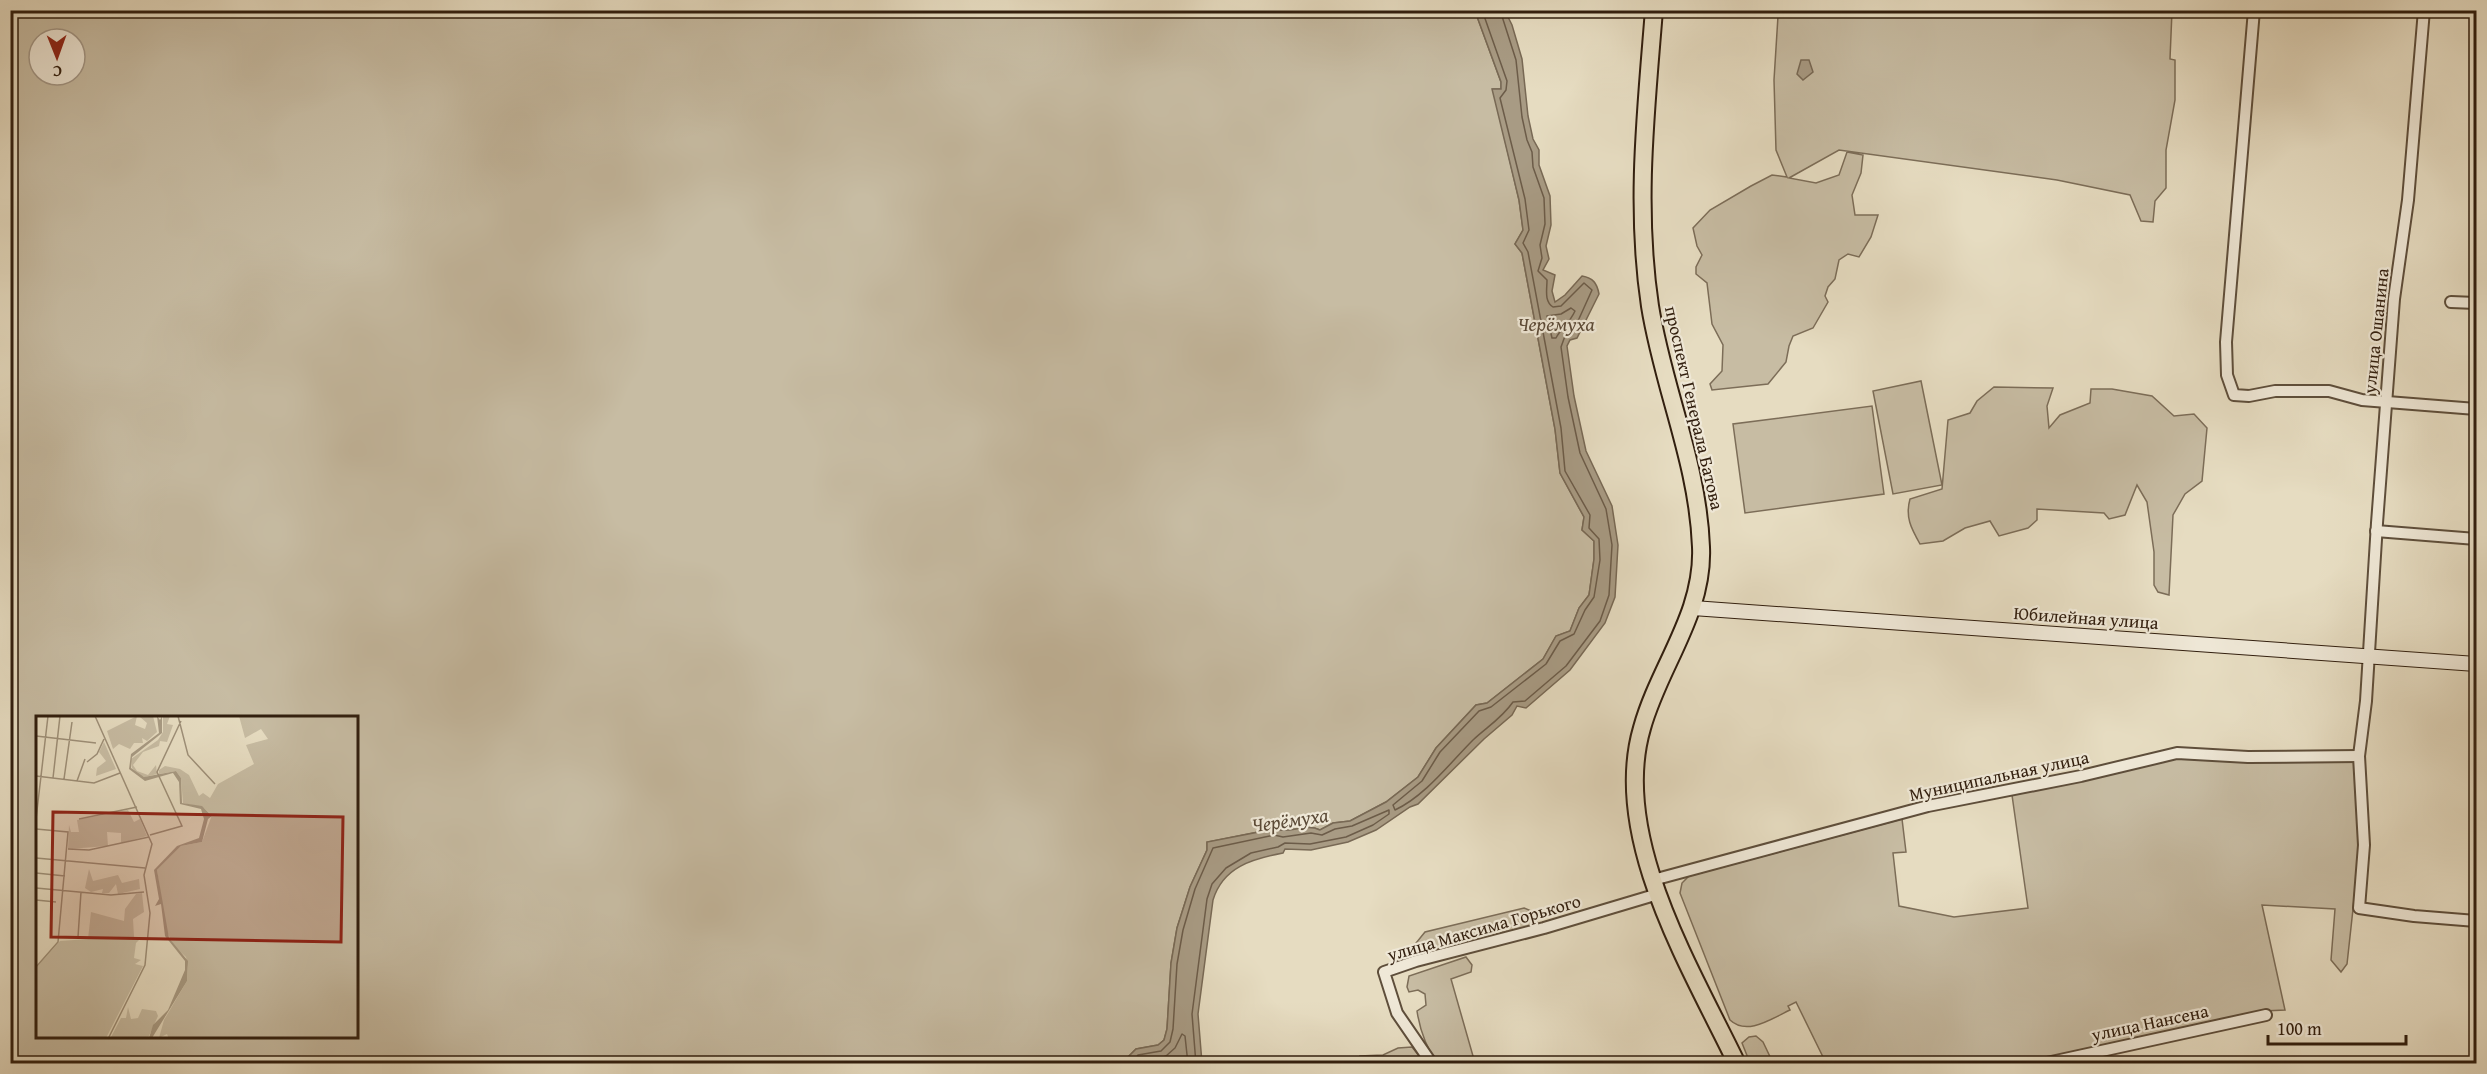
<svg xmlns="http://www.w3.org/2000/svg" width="2487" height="1074" font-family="'Gentium Book Plus',serif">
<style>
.green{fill:#c7bca3;stroke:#7c6d58;stroke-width:1.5;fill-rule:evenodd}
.water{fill:#a89b84;stroke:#786955;stroke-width:1.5}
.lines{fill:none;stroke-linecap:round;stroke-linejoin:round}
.shore{stroke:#6c5c49;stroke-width:1.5}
.street-casing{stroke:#5e4e3b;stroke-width:14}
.secondary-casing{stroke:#311e0e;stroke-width:16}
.primary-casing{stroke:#311e0e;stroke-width:20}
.street{stroke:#efe8d7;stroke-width:10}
.secondary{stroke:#efe8d7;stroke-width:14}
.primary{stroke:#e6dcc1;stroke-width:16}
.labels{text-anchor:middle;stroke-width:4.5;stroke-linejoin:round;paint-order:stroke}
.street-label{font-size:18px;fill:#311e0e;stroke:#efe8d7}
.water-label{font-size:20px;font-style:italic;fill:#5b4a37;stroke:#efe8d7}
.inset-road{fill:none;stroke:#9e9079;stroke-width:1.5}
.view{fill:#8f2418;fill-opacity:0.15;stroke:#8f2418;stroke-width:3}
.inset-edge{fill:none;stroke:#311e0e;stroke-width:3}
</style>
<rect width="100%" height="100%" fill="#e6dcc1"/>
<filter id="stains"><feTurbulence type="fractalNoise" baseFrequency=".00333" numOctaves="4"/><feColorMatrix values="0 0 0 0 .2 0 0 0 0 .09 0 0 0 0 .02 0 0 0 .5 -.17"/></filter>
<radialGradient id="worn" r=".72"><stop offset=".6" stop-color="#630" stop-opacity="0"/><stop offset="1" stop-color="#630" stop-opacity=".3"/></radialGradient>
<g class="green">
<path d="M10 11H1475L1501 82V89H1493L1519 200 1523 230 1515 244 1522 253 1555 429 1560 473 1584 517 1582 530 1594 541V559L1589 595 1579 608 1570 631 1556 636 1543 659 1487 703 1476 705 1436 748 1418 777 1386 802 1350 821 1333 823 1320 830C1305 823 1290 834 1274 829L1207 842V850L1190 887 1177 928 1171 963 1167 1029 1164 1040 1158 1045 1136 1049 1127 1058V1063H11ZM39 39H75V75H39ZM38 717H357V1036H38Z"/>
<path d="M1752 11H2172L2170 59 2175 60V100L2166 150V188L2155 201 2153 222 2141 221 2130 195 2057 180 1839 150 1789 178 1816 183 1839 175 1847 152 1863 155 1861 173 1852 195 1855 215H1878L1871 237 1859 257 1848 254 1839 260 1835 279 1828 287 1825 296 1828 302 1813 328 1793 336 1789 346 1786 362 1768 384 1712 390 1710 384 1722 371 1723 345 1712 324 1707 283 1696 274V267L1702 255 1697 246 1693 228 1710 210 1751 186 1772 175 1787 177 1776 150 1774 80 1778 16Z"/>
<path d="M1921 381 1942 485 1893 494 1873 391Z"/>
<path d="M1994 387 2053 388 2047 406 2049 428 2060 415 2090 403 2091 389H2112L2152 396 2174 416 2194 414 2207 428 2202 481 2185 494 2173 515 2169 595 2158 592 2154 585V552L2147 502 2137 485 2125 515 2109 519 2104 513 2037 509V520L2028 528 1999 536 1990 521 1965 528 1943 541 1920 544C1911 528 1905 517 1910 499L1942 489 1948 420 1970 413 1977 401Z"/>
<path d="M1872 406 1884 494 1745 513 1733 424Z"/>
<path d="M2178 757 2356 760 2360 845 2347 964 2341 972 2331 960 2335 909 2262 905 2285 1010 2263 1011 2031 1063H1826L1796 1002 1788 1006 1790 1010C1771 1019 1747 1036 1730 1020L1680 893 1682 883 1689 876 1902 819 1906 852 1893 853 1899 906 1954 917 2028 908 2012 795Z"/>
<path d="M1524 908 1536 913 1537 928 1417 958 1413 952 1416 943 1425 932Z"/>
<path d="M1466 957 1472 965 1471 972 1451 979 1475 1063H1437C1426 1047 1420 1031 1417 1011L1426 1005 1425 994 1418 990 1409 992 1407 987 1409 976Z"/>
<path d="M1756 1036 1763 1042 1773 1063H1750L1742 1043 1749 1037Z"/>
<path d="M1412 1047 1425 1063H1361L1360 1056 1383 1055 1398 1048Z"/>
</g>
<g class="water">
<path d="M1475 11H1505L1512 25 1522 59 1528 116 1533 139 1539 150V165L1550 196 1551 225 1546 246 1549 259 1543 270 1555 275 1552 291 1555 302 1565 295 1582 276C1593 278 1597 283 1599 294L1577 338 1570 340 1567 346 1574 396 1586 451 1612 506 1618 545 1615 597 1605 623 1570 670 1526 708 1517 706 1512 715 1484 739 1418 804 1410 807 1376 830 1348 842 1311 850 1285 849 1283 853C1252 859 1223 867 1213 900L1198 1014 1202 1063H1127V1058L1136 1049 1158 1045 1164 1040 1167 1029 1171 963 1177 928 1190 887 1207 850V842L1274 829C1290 834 1305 823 1320 830L1333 823 1350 821 1386 802 1418 777 1436 748 1476 705 1487 703 1543 659 1556 636 1570 631 1579 608 1589 595 1594 559V541L1582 530 1584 517 1560 473 1555 429 1522 253 1515 244 1523 230 1519 200 1492 89H1501V82Z"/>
<path d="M1801 60H1809L1813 72 1803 80 1797 74Z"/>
</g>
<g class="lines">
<g class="shore">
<path d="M1482 10 1507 81 1506 90 1500 98 1525 199 1529 230 1523 243 1528 252 1561 428 1565 471 1590 515 1589 528 1599 539 1600 560 1594 597 1585 610 1574 634 1560 641 1546 664 1491 707 1479 711 1440 752 1422 781 1393 805 1395 810C1425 796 1449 764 1473 740 1487 727 1502 718 1513 702L1525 701 1566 666 1600 621 1609 595 1612 545 1606 509 1580 453 1568 397 1561 347 1565 336 1573 332 1592 290 1584 283 1561 306 1553 307C1544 301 1547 290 1547 280L1538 271 1542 258 1540 245 1545 224 1544 198 1533 167 1532 152 1527 140 1522 117 1516 60 1500 10"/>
<path d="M1571 308 1575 311C1569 324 1562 327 1556 338H1552L1547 316 1561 314Z"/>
<path d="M1132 1064 1138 1055 1161 1051 1170 1042 1173 1029 1177 964 1183 930 1195 889 1213 848 1274 835 1283 837 1311 833 1322 835 1335 829 1352 826 1389 810V814L1373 825 1346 837 1310 844 1285 843 1278 847 1251 853 1226 868 1212 884 1207 899 1192 1014 1196 1064"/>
<path d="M1140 1064 1166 1056 1175 1048 1182 1034 1185 1036 1188 1064"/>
</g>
<g class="street-casing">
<g id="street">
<path d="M2254 10 2226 342 2227 375 2234 395 2249 396 2275 391H2329L2362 400 2476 409"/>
<path d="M2424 10 2408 200 2394 299 2377 523 2366 701 2359 756 2364 845 2359 908 2414 916 2476 921"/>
<path d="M2451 302 2476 303"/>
<path d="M2376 531 2476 539"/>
<path d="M1653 880 1928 806 2081 776 2177 753 2248 757 2359 756"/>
<path d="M1432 1064 1397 1013 1384 972 1416 961 1544 928 1658 894"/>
<path d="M2042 1064 2266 1015"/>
</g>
</g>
<g class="secondary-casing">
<path id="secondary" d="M1693 608 2476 664"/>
</g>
<g class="primary-casing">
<path id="primary" d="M1654 10C1646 110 1635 207 1650 306 1663 388 1698 463 1701 547 1704 614 1659 666 1642 728 1610 837 1691 968 1737 1064"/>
</g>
<use href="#street" class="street"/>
<use href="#secondary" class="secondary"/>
<use href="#primary" class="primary"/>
</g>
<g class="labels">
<g class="street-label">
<text transform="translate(2376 331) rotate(-84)" y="6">улица Ошанина</text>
<text transform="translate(1694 408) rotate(77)" y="6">проспект Генерала Батова</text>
<text transform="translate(2086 618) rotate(4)" y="6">Юбилейная улица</text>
<text transform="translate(1999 776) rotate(-12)" y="6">Муниципальная улица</text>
<text transform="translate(1484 928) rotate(-16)" y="6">улица Максима Горького</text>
<text transform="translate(2150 1023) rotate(-12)" y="6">улица Нансена</text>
</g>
<g class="water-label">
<text x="1556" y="331">Черёмуха</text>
<text transform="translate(1290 820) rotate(-8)" y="7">Черёмуха</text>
</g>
</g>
<g transform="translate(36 716)">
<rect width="322" height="322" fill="#e6dcc1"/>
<path d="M101 0 99 9 109 13 111 7 104 1 117 0 121 16 111 25 106 22 107 27H98L94 33 83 28 77 33 71 15ZM127 0H134L131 8 137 9 131 26 124 25 123 30 107 36 97 49 101 55 112 59 120 49 121 58 109 61 103 60 96 52 95 43 122 24 127 16ZM203 0H322V322L133 323 131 318 123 322 128 304 151 265 152 251 150 241 138 230 130 214 121 154 145 130 166 126 176 99 168 92 147 87 145 62 140 55 123 58V54L129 50 144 53 153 59 163 80 167 77 174 82 182 68 218 48 210 29 232 23 225 13 209 22ZM68 26 80 53 60 60 61 52 70 45 63 36ZM92 94 98 106 104 103 111 120 85 127V117L71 116 72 130 32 133 33 109 35 116H43L41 104ZM53 153 57 165 82 159 86 167 103 163 104 173 82 178 80 168 73 177H66L67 173 55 176 49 172ZM106 177 108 196 97 203 98 221 104 223 100 227 98 242 105 244 99 248 107 250 70 322H0V252L24 225 52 223 55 196 88 205 89 193 100 178ZM92 291 95 303 102 302 106 293 120 295 122 300 112 322 74 323 85 302H90Z" fill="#c7bca3"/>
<path d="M121 0 124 4 126 0V17L96 41 95 52 108 61 140 55 145 62 146 87 166 90 176 100 172 103 166 126 145 130 121 154 133 222 152 245 151 265 116 322H113L117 309 132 294 149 254V245L129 220 125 188 119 190 123 183 118 154 141 130 163 122 168 103 165 93 144 88 143 66 137 57 109 65 93 53 95 38 123 17Z" fill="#a89b84"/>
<path class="inset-road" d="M59 0 116 128 108 159 114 197 109 249 72 323M142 0 152 39 179 68M0 20 60 27M51 46 61 38 68 23M0 60 58 67 84 57M17 62 24 0M28 63 36 6M41 65 49 43M0 103 12 0M43 103 101 91M0 113 32 116 22 226 0 251M114 119 146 110 121 56 145 5M32 133 53 134 113 121M0 142 109 152M0 157 29 160M0 172 75 179 108 176M0 184 20 186M42 221 45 176"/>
<path class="view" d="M17 96 307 101 305 226 15 221Z"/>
<rect width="322" height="322" class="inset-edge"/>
</g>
<rect width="2487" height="1074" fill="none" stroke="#e6dcc1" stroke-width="36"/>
<rect x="12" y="12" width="2463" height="1050" fill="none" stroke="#311e0e" stroke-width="3"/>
<rect x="18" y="18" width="2451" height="1038" fill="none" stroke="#311e0e" stroke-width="1.5"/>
<g transform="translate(57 57) rotate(179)"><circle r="28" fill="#efe8d7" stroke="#a39787" stroke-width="1.5"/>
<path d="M0-4.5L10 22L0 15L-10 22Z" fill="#8f2418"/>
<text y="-9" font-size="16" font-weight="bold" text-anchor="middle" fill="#311e0e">С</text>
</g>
<path d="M2268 1035v9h138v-9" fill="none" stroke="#311e0e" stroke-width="3"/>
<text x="2277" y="1035" font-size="18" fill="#311e0e" stroke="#efe8d7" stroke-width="4.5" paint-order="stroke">100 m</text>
<rect width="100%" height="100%" filter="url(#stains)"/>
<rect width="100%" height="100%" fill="url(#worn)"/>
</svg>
